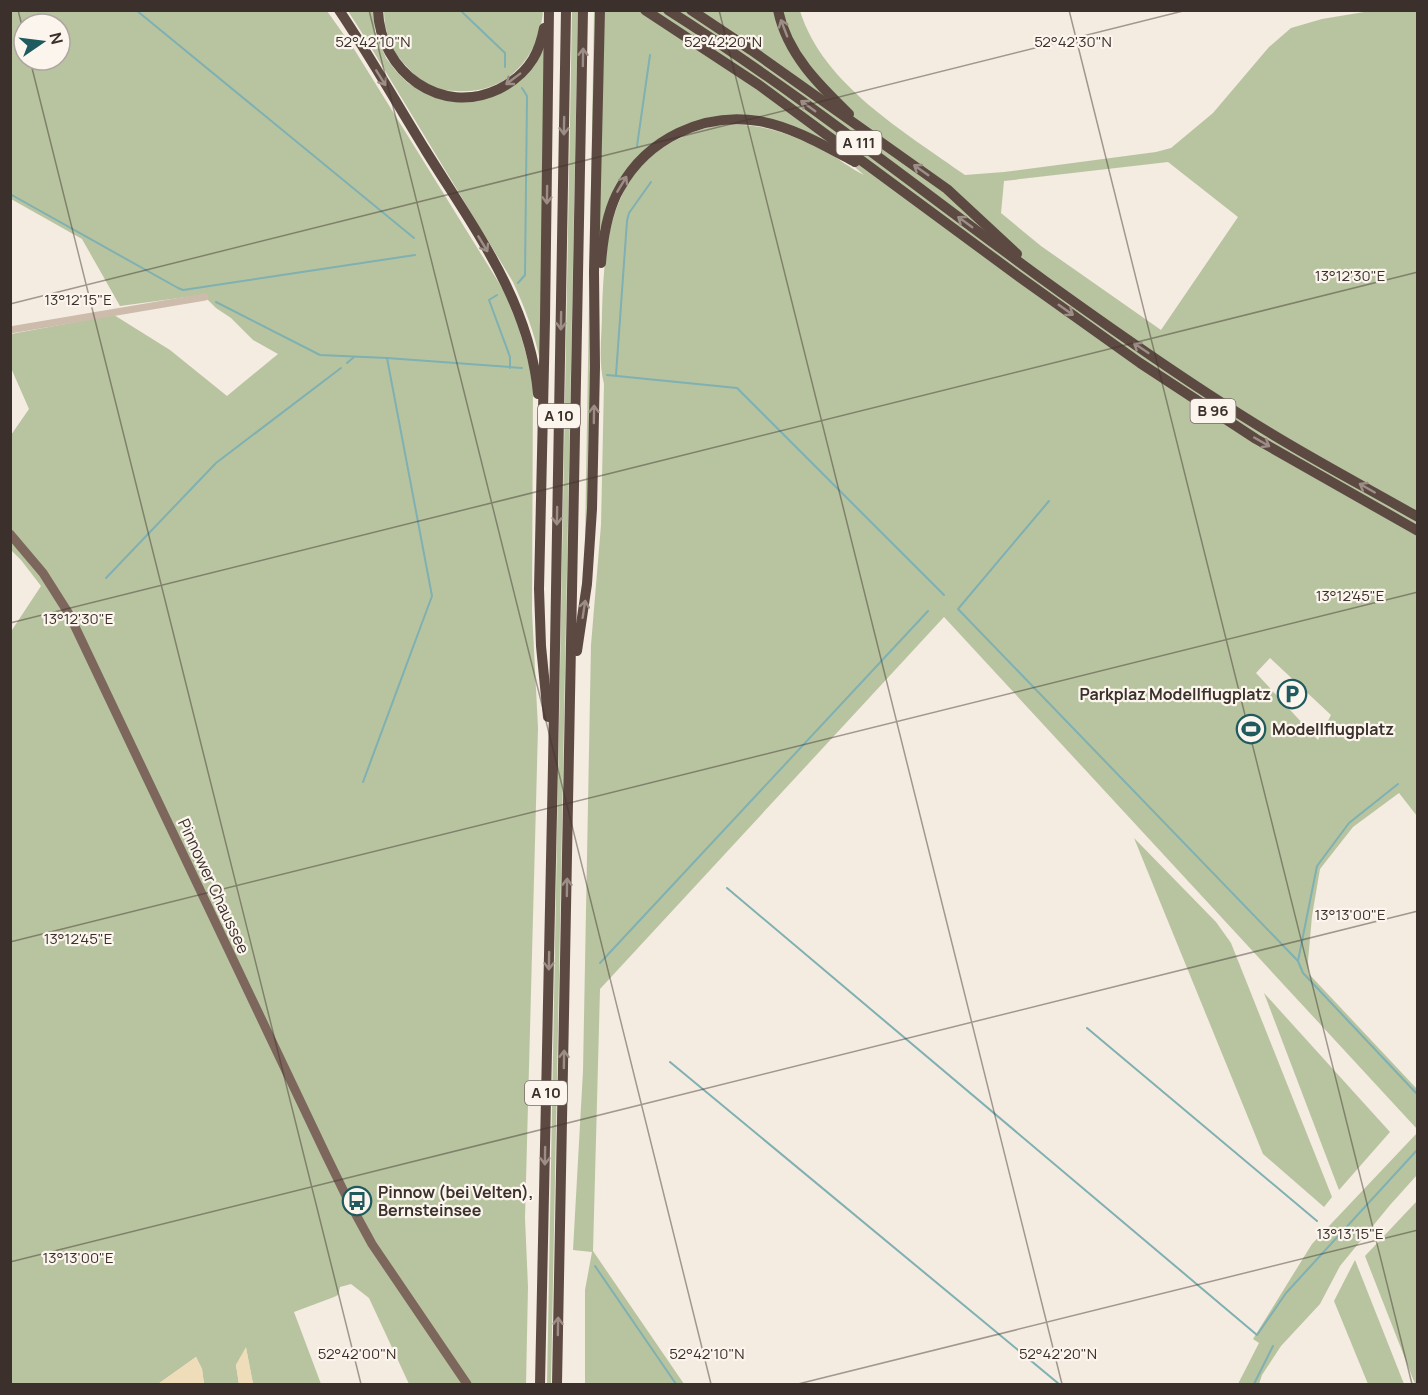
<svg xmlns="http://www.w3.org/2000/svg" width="1428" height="1395" font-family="Manrope,sans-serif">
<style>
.green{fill:#b8c4a0;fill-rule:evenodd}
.sand{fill:#efdcb8}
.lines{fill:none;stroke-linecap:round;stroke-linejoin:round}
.stream{stroke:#7fb0b2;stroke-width:2}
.minor{stroke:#cdbbac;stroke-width:7}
.major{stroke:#7d675c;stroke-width:9}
.highway{stroke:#5c4a42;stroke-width:10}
.oneway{stroke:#9c8e87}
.ticks{fill:none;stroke:#3b302b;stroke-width:1.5;stroke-opacity:0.45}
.labels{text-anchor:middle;stroke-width:4.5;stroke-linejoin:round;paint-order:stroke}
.shield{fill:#fbf5ee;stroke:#756b66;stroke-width:1.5}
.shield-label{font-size:15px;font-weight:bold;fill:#3b302b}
.poi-label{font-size:16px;font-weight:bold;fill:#3b302b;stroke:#fbf5ee;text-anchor:start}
.street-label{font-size:16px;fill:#3b302b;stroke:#fbf5ee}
.ticks-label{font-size:15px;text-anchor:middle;fill:#3b302b;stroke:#fbf5ee;stroke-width:4.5;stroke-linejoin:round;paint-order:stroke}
</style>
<rect width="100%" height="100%" fill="#f4ebe1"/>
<g class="green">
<path d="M597 10 587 530 585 540 594 11Z"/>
<path d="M11 11H327L354 49 504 291 518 326 533 378 532 611 538 728 525 1218 528 1287 526 1384H409L369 1298 351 1284 340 1287 338 1295 334 1297 294 1312 321 1384H253L246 1348 236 1365 239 1384H204L202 1369 196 1357 158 1384H11L10 633 41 586 21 560 11 550V435L29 409 11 368V334L114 315 170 350 227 396 278 354 253 340 231 318 216 308 207 299 201 295 120 306 82 239 11 199ZM24 24H60V60H24Z"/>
<path d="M348 11H374L375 31 386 58 396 71 408 83 420 90 435 97 480 100 501 93 547 39 540 360C534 332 525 308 513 282L364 36Z"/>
<path d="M384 11H543C539 58 506 95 456 91 444 91 431 88 421 81 416 77 412 72 408 68 392 53 384 32 384 11Z"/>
<path d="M578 11 551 1384H547L572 11Z"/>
<path d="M603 11H800C823 85 905 132 965 175L1004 172 1156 152 1171 148 1213 113 1269 47 1291 28 1322 19 1370 11H1417V816L1399 793 1353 827 1320 869 1312 916 1308 961 1309 974 1417 1089V1129L944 617 600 989 593 1251 684 1384H585V1290L592 1252 573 1250 583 1071 591 645 601 525 604 384C598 361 602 335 602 312 604 243 610 169 682 137 704 126 728 122 753 126 778 129 803 140 825 151 838 158 851 169 864 175 850 163 836 149 820 140 802 130 781 121 760 117 706 109 651 131 621 178 610 195 604 215 599 234ZM1168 162 1238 217 1161 330 1041 246 1001 213 1004 181ZM1270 658 1331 715 1318 740 1256 673Z"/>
<path d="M1134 838 1216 922 1231 943 1332 1197 1324 1207 1263 1154Z"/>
<path d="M1264 993 1390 1132 1339 1190Z"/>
<path d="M1417 1133V1175L1390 1205 1340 1266 1320 1304 1281 1346 1262 1375 1259 1384H1238L1259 1343 1253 1339 1312 1244Z"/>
<path d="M1417 1201 1418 1384H1415L1365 1256Z"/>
<path d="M1355 1260 1404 1384H1368L1334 1301Z"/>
</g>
<g class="sand">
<path d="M246 1347 253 1384H239L236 1365Z"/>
<path d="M196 1357 202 1369 204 1384H158Z"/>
</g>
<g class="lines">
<g class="stream">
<path d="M136 10 414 238"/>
<path d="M460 10 505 53V67"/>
<path d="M637 146 650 55"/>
<path d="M10 194 178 288 183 290 415 255"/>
<path d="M518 283 525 275 527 96 522 88"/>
<path d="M497 295 489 300 510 357V368"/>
<path d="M216 302 320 355 387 358 522 368"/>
<path d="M347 363 354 357"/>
<path d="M607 375 737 388 944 595"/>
<path d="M616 375 627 221 629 213 651 182"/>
<path d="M1049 501 958 609 1298 961"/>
<path d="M106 578 216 463 341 368"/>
<path d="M363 782 432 596 387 358"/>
<path d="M1398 784 1349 823 1317 866 1298 961 1303 973 1418 1095"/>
<path d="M727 888 1257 1335 1286 1293 1418 1149"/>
<path d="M600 963 928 611"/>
<path d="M1087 1028 1317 1221"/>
<path d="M670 1062 1059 1384"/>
<path d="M595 1266 676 1384"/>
<path d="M1254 1384 1273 1346"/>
</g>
<path class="minor" d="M10 330 205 297"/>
<path class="major" d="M10 534 43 573 69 614 326 1155 348 1200 372 1244 467 1384"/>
<g class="highway">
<path d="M339 10C370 56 397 104 426 151 473 227 530 302 538 394"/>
<path d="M378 10C380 72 441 117 499 89 513 82 525 72 533 59 539 49 542 39 544 28"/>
<path d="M645 10 759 85 1018 276 1140 363 1256 439 1418 531"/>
<path d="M668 10C799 93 920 190 1045 281 1117 333 1191 385 1267 431 1316 461 1367 488 1418 517"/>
<path d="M691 10 751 50 947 189 1017 254"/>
<path d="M778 10C787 54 819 85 849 114"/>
<path d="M601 263C603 237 607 210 620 188 647 139 703 112 759 121 793 127 825 146 855 162"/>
<path d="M577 651 587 584 592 509 595 367 594 272 600 10"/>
<path d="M548 717 541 646 539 589 545 320 549 10"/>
<path d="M540 1384 553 765 566 10"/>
<path d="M557 1384 583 10"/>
</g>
</g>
<defs><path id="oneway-shaft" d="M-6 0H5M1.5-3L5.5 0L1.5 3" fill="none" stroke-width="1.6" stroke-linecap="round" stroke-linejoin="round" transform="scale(1.5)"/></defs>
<g class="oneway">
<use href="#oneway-shaft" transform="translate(784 28) rotate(-111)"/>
<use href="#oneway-shaft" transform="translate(583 57) rotate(-89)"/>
<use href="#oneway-shaft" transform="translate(381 78) rotate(58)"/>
<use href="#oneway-shaft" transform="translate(513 79) rotate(143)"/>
<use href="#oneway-shaft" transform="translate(808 106) rotate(-144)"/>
<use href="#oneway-shaft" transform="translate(564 126) rotate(91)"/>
<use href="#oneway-shaft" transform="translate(921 170) rotate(-145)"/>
<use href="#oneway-shaft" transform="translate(622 184) rotate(-59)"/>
<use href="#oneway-shaft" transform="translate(547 195) rotate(91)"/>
<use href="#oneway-shaft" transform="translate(965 222) rotate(-144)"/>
<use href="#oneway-shaft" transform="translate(483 244) rotate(59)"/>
<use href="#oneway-shaft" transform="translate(1066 310) rotate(35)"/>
<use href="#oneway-shaft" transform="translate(561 321) rotate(91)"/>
<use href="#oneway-shaft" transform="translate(1141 348) rotate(-146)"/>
<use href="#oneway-shaft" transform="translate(594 414) rotate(-89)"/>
<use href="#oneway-shaft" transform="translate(1262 442) rotate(30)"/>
<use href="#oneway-shaft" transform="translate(1367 488) rotate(-150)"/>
<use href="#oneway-shaft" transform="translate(557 516) rotate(91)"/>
<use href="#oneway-shaft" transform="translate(584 609) rotate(-81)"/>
<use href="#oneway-shaft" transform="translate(567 887) rotate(-89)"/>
<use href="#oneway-shaft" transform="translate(549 961) rotate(91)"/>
<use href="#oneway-shaft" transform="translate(564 1059) rotate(-89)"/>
<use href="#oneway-shaft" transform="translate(545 1156) rotate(91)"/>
<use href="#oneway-shaft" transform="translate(558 1326) rotate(-89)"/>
</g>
<path class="ticks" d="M18 10 24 34M369 10 711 1384M719 10 1062 1384M1069 10 1412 1384M30 60 361 1384M10 304 1187 10M10 623 1418 272M10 942 1418 592M10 1262 1418 911M798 1384 1418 1230"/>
<defs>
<g id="parking-ring" transform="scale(1.5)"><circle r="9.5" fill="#fbf5ee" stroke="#1f5a5e" stroke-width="1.5"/><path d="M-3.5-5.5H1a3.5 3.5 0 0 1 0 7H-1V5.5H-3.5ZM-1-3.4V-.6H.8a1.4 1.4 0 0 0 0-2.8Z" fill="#1f5a5e"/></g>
<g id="stadium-ring" transform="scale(1.5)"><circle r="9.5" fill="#fbf5ee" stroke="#1f5a5e" stroke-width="1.5"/><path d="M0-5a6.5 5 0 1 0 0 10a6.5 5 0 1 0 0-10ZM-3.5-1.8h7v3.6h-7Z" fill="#1f5a5e"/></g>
<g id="bus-ring" transform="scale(1.5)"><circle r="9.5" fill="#fbf5ee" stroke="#1f5a5e" stroke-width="1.5"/><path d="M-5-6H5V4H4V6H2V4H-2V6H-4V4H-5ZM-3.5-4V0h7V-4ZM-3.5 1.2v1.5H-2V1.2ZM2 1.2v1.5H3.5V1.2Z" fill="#1f5a5e"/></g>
</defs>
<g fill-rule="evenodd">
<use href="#parking-ring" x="1292" y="694"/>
<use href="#stadium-ring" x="1251" y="729"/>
<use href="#bus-ring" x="357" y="1201"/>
</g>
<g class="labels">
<g class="shield">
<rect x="836.5" y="131" width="45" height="24" rx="4.5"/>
<rect x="1190.5" y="399" width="45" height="24" rx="4.5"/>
<rect x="538" y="404" width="42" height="24" rx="4.5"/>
<rect x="525" y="1081" width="42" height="24" rx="4.5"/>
</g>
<g class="shield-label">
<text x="859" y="148">A 111</text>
<text x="1213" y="416">B 96</text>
<text x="559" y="421">A 10</text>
<text x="546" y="1098">A 10</text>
</g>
<g class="poi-label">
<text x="1271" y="700" text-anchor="end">Parkplaz Modellflugplatz</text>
<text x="1272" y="735">Modellflugplatz</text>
<text x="378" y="1198">Pinnow (bei Velten),<tspan x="378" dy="18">Bernsteinsee</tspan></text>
</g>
<g class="street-label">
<text transform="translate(214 886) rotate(65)" y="6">Pinnower Chaussee</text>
</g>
</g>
<g class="ticks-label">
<text x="373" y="47">52°42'10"N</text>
<text x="723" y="47">52°42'20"N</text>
<text x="1073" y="47">52°42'30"N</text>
<text x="1350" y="281">13°12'30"E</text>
<text x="78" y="305">13°12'15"E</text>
<text x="1350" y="601">13°12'45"E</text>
<text x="78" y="624">13°12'30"E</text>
<text x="1350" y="920">13°13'00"E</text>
<text x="78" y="944">13°12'45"E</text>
<text x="1350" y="1239">13°13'15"E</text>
<text x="78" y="1263">13°13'00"E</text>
<text x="357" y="1359">52°42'00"N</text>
<text x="707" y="1359">52°42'10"N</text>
<text x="1058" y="1359">52°42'20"N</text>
</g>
<rect width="1428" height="1395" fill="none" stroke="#3b302b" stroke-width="24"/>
<g transform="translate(42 42) rotate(76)"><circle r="28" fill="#fbf5ee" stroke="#aea6a0" stroke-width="1.5"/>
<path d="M0-4.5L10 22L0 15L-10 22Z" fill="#1f5a5e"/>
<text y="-9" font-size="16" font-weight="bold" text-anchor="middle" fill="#3b302b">N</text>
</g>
</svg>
